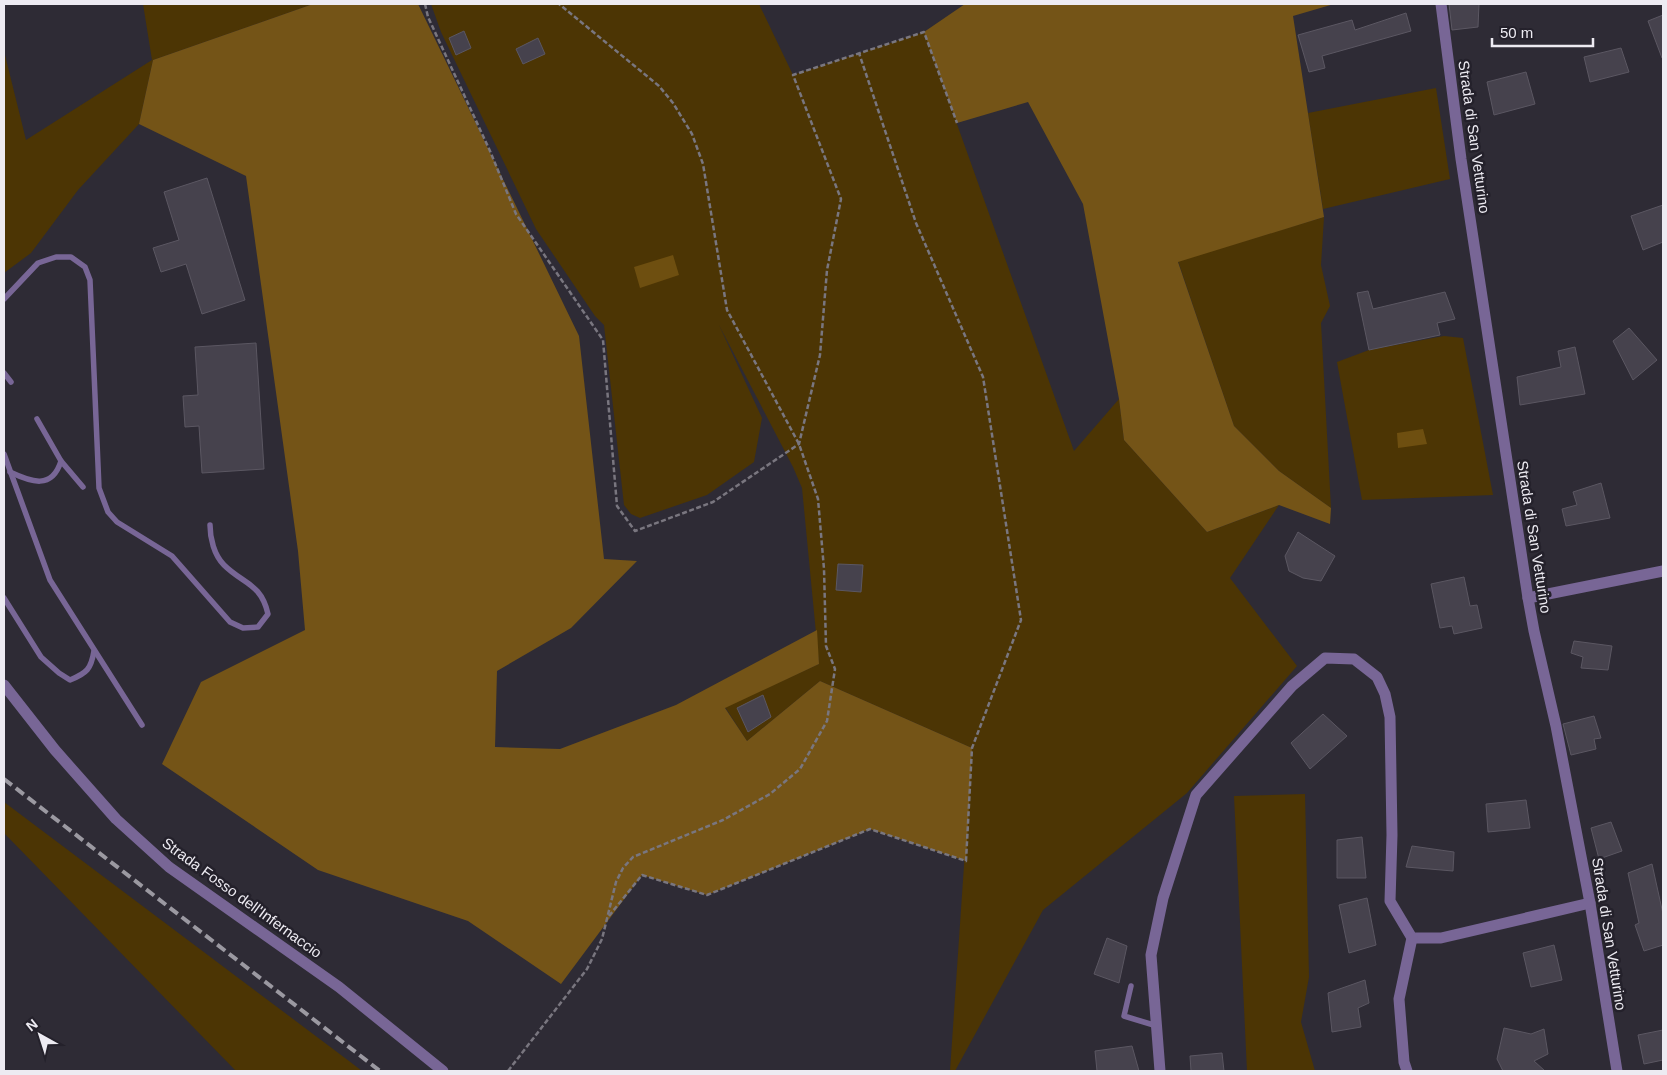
<svg xmlns="http://www.w3.org/2000/svg" width="1667" height="1075" font-family="Helvetica,sans-serif">
<style>
.green{fill:#4c3504}
.forest{fill:#745417}
.water{fill:#6e4f10}
.building{fill:#46424d;stroke:#5b5762}
.lines{fill:none;stroke-linecap:round;stroke-linejoin:round}
.path{stroke:#79767f;stroke-width:2.5;stroke-dasharray:5 2.5;stroke-linecap:butt}
.lane{stroke:#786696;stroke-width:5.5}
.street{stroke:#786696;stroke-width:11}
.rail{stroke:#9b99a1;stroke-width:4;stroke-dasharray:10 5;stroke-linecap:butt}
.labels{text-anchor:middle;stroke-width:5;stroke-linejoin:round;paint-order:stroke}
.street-label{font-size:15px;fill:#edebf2;stroke:#24212b}
</style>
<rect width="100%" height="100%" fill="#2e2b35"/>
<g class="green">
<path d="M143 4H313L153 60 139 124 78 190 31 253 4 273V51L26 140 152 60Z"/>
<path d="M431 4H759L793 75 924 32 1074 451 1119 399 1124 440 1207 532 1279 505 1230 578 1297 666 1187 793 1043 910 955 1071H950L972 748 820 681 747 741 725 707 819 664 802 488 793 467 719 325 762 418 754 462 707 495 640 518 631 514 624 505 604 325 595 316 536 229 441 32Z"/>
<path d="M1436 88 1450 179 1323 209 1308 113Z"/>
<path d="M1324 217 1321 265 1330 306 1321 323 1331 508 1279 471 1234 426 1178 261Z"/>
<path d="M1444 336 1463 338 1493 495 1362 500 1337 362 1369 350Z"/>
<path d="M1305 794 1309 977 1301 1022 1315 1071H1247L1234 796Z"/>
<path d="M4 802 349 1061 362 1071H236L4 833Z"/>
</g>
<g class="forest">
<path d="M313 4H418L579 336 604 559 637 561 571 628 497 671 495 747 560 749 676 705 817 630 819 664 725 708 747 741 820 681 972 748 966 861 870 829 707 895 642 875 561 984 468 921 318 870 162 764 201 682 305 630 298 551 246 176 139 124 153 60Z"/>
<path d="M965 4H1334L1293 16 1324 217 1178 262 1234 426 1279 471 1331 508 1330 524 1279 505 1207 532 1124 440 1119 399 1083 204 1028 102 957 123 924 32Z"/>
</g>
<g class="water">
<path d="M673 255 679 275 640 288 634 267Z"/>
<path d="M1423 429 1427 444 1398 448 1397 433Z"/>
</g>
<g class="building">
<path d="M1449 4H1479L1478 27 1452 30Z"/>
<path d="M1406 13 1411 31 1322 56 1325 68 1309 72 1298 35 1352 20 1355 30Z"/>
<path d="M1663 15V58H1662L1648 21Z"/>
<path d="M464 31 471 48 456 55 449 38Z"/>
<path d="M538 38 545 54 523 64 516 49Z"/>
<path d="M1621 48 1629 72 1590 82 1584 57Z"/>
<path d="M1526 72 1535 104 1494 115 1487 82Z"/>
<path d="M207 178 245 300 202 314 186 264 161 272 153 248 179 240 164 192Z"/>
<path d="M1663 205V242L1643 250 1631 216Z"/>
<path d="M1368 291 1373 309 1445 292 1455 319 1437 323 1440 335 1369 350 1357 293Z"/>
<path d="M1629 328 1657 360 1633 380 1613 341Z"/>
<path d="M256 343 264 469 202 473 199 426 185 427 183 396 198 395 195 347Z"/>
<path d="M1575 347 1585 394 1520 405 1517 377 1561 367 1558 351Z"/>
<path d="M1601 483 1610 518 1566 526 1562 509 1577 505 1573 492Z"/>
<path d="M1298 532 1335 556 1321 581 1303 578 1289 571 1285 556Z"/>
<path d="M838 564 863 565 861 592 836 590Z"/>
<path d="M1464 577 1470 606 1477 605 1482 628 1454 634 1452 626 1440 628 1431 584Z"/>
<path d="M1574 641 1612 646 1608 670 1581 668 1583 657 1571 653Z"/>
<path d="M763 695 771 717 748 732 737 708Z"/>
<path d="M1323 714 1347 736 1310 769 1291 743Z"/>
<path d="M1594 716 1601 738 1594 739 1596 749 1571 755 1563 724Z"/>
<path d="M1526 800 1530 828 1488 832 1486 804Z"/>
<path d="M1611 822 1622 851 1599 859 1591 828Z"/>
<path d="M1362 837 1366 878H1337V840Z"/>
<path d="M1412 846 1454 852 1453 871 1406 867Z"/>
<path d="M1652 864 1663 914V945L1644 951 1635 925 1639 923 1628 873Z"/>
<path d="M1367 898 1376 945 1349 953 1339 905Z"/>
<path d="M1107 938 1127 946 1119 983 1094 974Z"/>
<path d="M1554 945 1562 980 1531 987 1523 953Z"/>
<path d="M1365 980 1369 1003 1358 1008 1361 1027 1332 1032 1328 993Z"/>
<path d="M1504 1028 1531 1034 1544 1029 1548 1054 1534 1061 1545 1071H1503L1497 1059Z"/>
<path d="M1663 1030V1060L1644 1064 1638 1035Z"/>
<path d="M1132 1046 1139 1071H1097L1095 1051Z"/>
<path d="M1222 1053 1224 1071H1191L1190 1056Z"/>
</g>
<g class="lines">
<g class="path">
<path d="M425 4 428 17 490 151 516 214 603 340 617 506 635 531 713 502 799 444 820 355 827 270 841 199 793 75 924 32 957 123"/>
<path d="M609 916 642 875 707 895 870 829 966 861 972 748 1021 620 983 377 916 223 859 53"/>
<path d="M508 1071 587 969 602 939 616 882 623 868 633 857 723 820 770 794 800 769 827 721 835 669 826 646 824 569 818 499 799 444 727 310 703 164 692 134 673 103 659 86 559 4"/>
</g>
<g class="lane">
<path d="M4 299 38 263 56 257H71L85 267 90 280 99 488 108 512 117 522 172 556 230 622 243 628 258 627 268 614C261 583 243 584 224 565 214 555 210 538 210 525"/>
<path d="M4 373 11 382"/>
<path d="M4 454 50 580 142 725"/>
<path d="M61 461 83 487"/>
<path d="M10 472C31 482 52 490 61 461L37 419"/>
<path d="M4 598 41 657 59 673 70 680C87 673 91 669 94 651"/>
<path d="M1131 986 1124 1016 1157 1026"/>
</g>
<g class="street">
<path d="M1441 4 1461 159 1528 598 1534 631 1556 726 1590 903 1617 1071"/>
<path d="M1528 598 1663 571"/>
<path d="M4 685 55 750 116 819 169 867 339 987 443 1071"/>
<path d="M1160 1071 1151 955 1163 898 1196 795 1292 686 1325 658 1354 659 1377 677 1385 694 1390 717 1392 835 1390 901 1412 938H1441L1590 903"/>
<path d="M1407 1071 1404 1062 1399 999 1412 938"/>
</g>
<path class="rail" d="M4 779 380 1071"/>
</g>
<g class="labels">
<g class="street-label">
<text transform="translate(1474 137) rotate(82)" y="5">Strada di San Vetturino</text>
<text transform="translate(1534 537) rotate(81)" y="5">Strada di San Vetturino</text>
<text transform="translate(242 898) rotate(36)" y="5">Strada Fosso dell'Infernaccio</text>
<text transform="translate(1609 934) rotate(81)" y="5">Strada di San Vetturino</text>
</g>
</g>
<rect width="1667" height="1075" fill="none" stroke="#edebf2" stroke-width="10"/>
<g transform="translate(40 1035) rotate(321)" stroke="#24212b" stroke-width="4" paint-order="stroke">
<path d="M0-4L9 19L0 12L-9 19Z" fill="#edebf2"/>
<text y="-8" font-size="14" font-weight="bold" text-anchor="middle" fill="#edebf2">N</text>
</g>
<path d="M1492 38v8h101v-8" fill="none" stroke="#edebf2" stroke-width="2.5"/>
<text x="1500" y="38" font-size="15" fill="#edebf2" stroke="#24212b" stroke-width="4" paint-order="stroke">50 m</text>
</svg>
